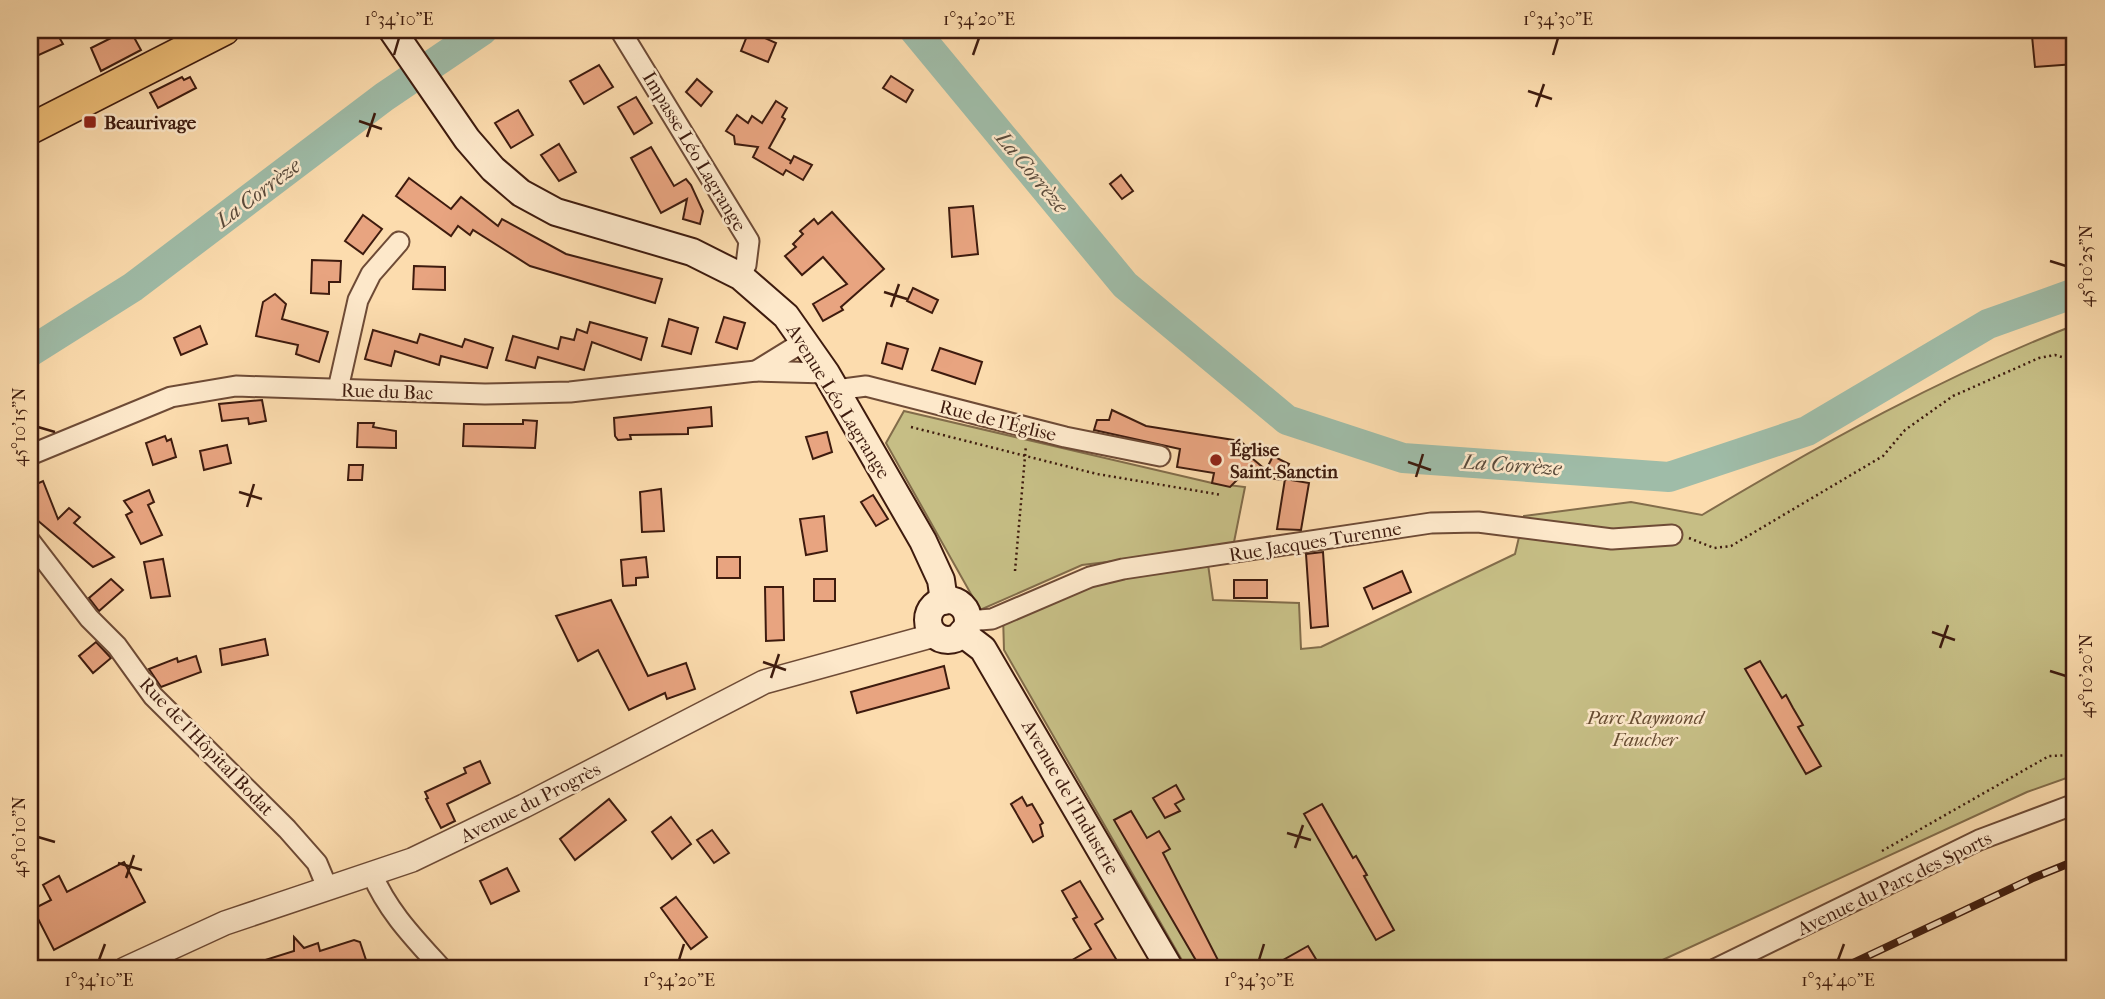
<svg xmlns="http://www.w3.org/2000/svg" width="2105" height="999" font-family="'IM FELL French Canon',serif">
<style>
.green{fill:#c6be85;stroke:#826c4a;stroke-width:2}
.lines{fill:none;stroke-linecap:round;stroke-linejoin:round}
.river{stroke:#9fbca8;stroke-width:30}
.building{fill:#e8a480;stroke:#3e1b0e;stroke-width:2}
.minor-casing{stroke:#6e4b36;stroke-width:23}
.tertiary-casing{stroke:#6e4b36;stroke-width:26}
.secondary-casing{stroke:#3e1b0e;stroke-width:30}
.primary-casing{stroke:#3e1b0e;stroke-width:33}
.path{stroke:#3e1b0e;stroke-width:2.5;stroke-dasharray:2 3.5;stroke-linecap:butt}
.minor{stroke:#fde8ca;stroke-width:19}
.tertiary{stroke:#fde8ca;stroke-width:23}
.secondary{stroke:#fde8ca;stroke-width:26}
.primary{stroke:#eebe77;stroke-width:30}
.rail-casing{stroke:#3e1b0e;stroke-width:8}
.rail{stroke:#fde8ca;stroke-width:5;stroke-dasharray:16;stroke-linecap:butt}
.ticks{fill:none;stroke:#3e1b0e;stroke-width:2.5}
.poi-dot{fill:#8f2418;stroke:#fde8ca;stroke-width:2.5}
.labels{text-anchor:middle;stroke-width:5;stroke-linejoin:round;paint-order:stroke}
.poi-label{font-size:19px;font-weight:bold;fill:#3e1b0e;stroke:#fde8ca;text-anchor:start}
.street-label{font-size:19px;fill:#3e1b0e;stroke:#fde8ca}
.park-label{font-size:19px;font-style:italic;fill:#674c32;stroke:#fde8ca}
.water-label{font-size:21px;font-style:italic;fill:#5b4b3c;stroke:#fde8ca}
.neatline{fill:none;stroke:#3e1b0e;stroke-width:2.5}
.ticks-label{font-size:18px;text-anchor:middle;fill:#3e1b0e}
</style>
<rect width="100%" height="100%" fill="#fcdcae"/>
<filter id="stains"><feTurbulence type="fractalNoise" baseFrequency=".00286" numOctaves="4"/><feColorMatrix values="0 0 0 0 .2 0 0 0 0 .09 0 0 0 0 .02 0 0 0 .5 -.17"/></filter>
<radialGradient id="worn" r=".72"><stop offset=".6" stop-color="#630" stop-opacity="0"/><stop offset="1" stop-color="#630" stop-opacity=".3"/></radialGradient>
<g class="green">
<path d="M2075 325V775L2027 792 1643 969H1187L1004 650 1003 615 1090 577 1207 557 1213 600 1299 603 1301 649 1321 647 1515 554 1524 516 1631 502 1702 515C1821 444 1945 375 2075 325Z"/>
<path d="M904 411 1212 483 1245 487 1233 547 1082 565 980 610 886 443Z"/>
</g>
<g class="lines">
<g class="river">
<path d="M914 30 1125 285 1287 420 1403 458 1669 477 1807 431 1988 324 2075 293"/>
<path d="M30 352 133 287 384 97 483 30"/>
</g>
</g>
<g class="building">
<path d="M44 30H55L63 44 30 59V38Z"/>
<path d="M127 30H130L141 50 101 71 91 48Z"/>
<path d="M749 31 776 43 768 62 741 51Z"/>
<path d="M2075 32V64L2035 67 2032 36Z"/>
<path d="M599 65 613 87 584 104 570 81Z"/>
<path d="M891 76 913 90 906 102 883 88Z"/>
<path d="M182 77 184 80 190 77 196 88 158 108 150 93Z"/>
<path d="M697 79 712 92 701 106 686 92Z"/>
<path d="M636 97 652 123 634 134 618 107Z"/>
<path d="M776 101 787 108 782 117 785 119 769 148 791 161 790 164 794 156 812 165 803 180 786 170 783 175 753 157 758 147 735 144 734 136 726 131 737 115 748 123 752 116 762 123Z"/>
<path d="M518 110 533 135 511 148 495 123Z"/>
<path d="M559 144 576 172 559 181 541 155Z"/>
<path d="M651 147 674 186 686 179 691 185 703 211 700 224 683 219 687 199 661 213 631 158Z"/>
<path d="M1121 175 1133 191 1122 199 1110 184Z"/>
<path d="M409 178 451 209 461 197 498 226 502 219 566 254 662 279 655 303 530 266 473 230 470 235 458 226 451 236 396 196Z"/>
<path d="M973 206 978 254 952 257 949 208Z"/>
<path d="M832 212 884 269 841 307 843 310 823 321 813 304 847 284 823 257 802 275 785 256 796 247 793 244 803 234 800 231 814 219 818 224Z"/>
<path d="M363 215 382 229 363 254 345 241Z"/>
<path d="M312 260 341 261 340 282H329V294L311 293Z"/>
<path d="M414 266 445 267V290L413 289Z"/>
<path d="M913 288 938 300 932 313 907 301Z"/>
<path d="M275 294 286 304 282 319 328 332 319 362 296 354 298 345 256 336 263 302Z"/>
<path d="M724 317 745 323 737 349 716 342Z"/>
<path d="M669 319 698 328 691 354 662 346Z"/>
<path d="M590 322 647 338 641 360 592 342 584 370 538 357 535 368 506 360 513 336 558 349 561 337 574 340 577 329 587 333Z"/>
<path d="M200 326 207 344 181 355 174 338Z"/>
<path d="M373 330 417 343 420 334 462 347 465 339 493 348 487 368 441 356 439 365 395 351 391 366 365 359Z"/>
<path d="M887 343 908 349 902 369 882 363Z"/>
<path d="M940 348 982 362 975 384 932 370Z"/>
<path d="M262 400 266 421 249 424 248 418 222 421 219 404Z"/>
<path d="M711 407 712 426 688 428V434L630 435 631 439 618 440 615 436 614 418Z"/>
<path d="M1112 410 1146 426 1240 441 1246 446 1247 454 1266 470 1273 456 1289 464 1281 480 1253 475 1241 476 1230 487 1212 483 1214 473 1177 467 1180 449 1094 430 1097 420H1109Z"/>
<path d="M523 420 537 421 535 448 463 446 464 424H523Z"/>
<path d="M358 423H374L373 427 396 431V448L357 447Z"/>
<path d="M827 432 832 452 813 459 806 437Z"/>
<path d="M165 436 167 441 171 439 176 457 153 465 146 443Z"/>
<path d="M227 445 231 463 204 470 200 451Z"/>
<path d="M349 465H363L362 480H348Z"/>
<path d="M1285 479 1309 483 1301 530 1277 529Z"/>
<path d="M43 481 58 519 69 508 80 517 74 523 114 557 93 567 30 514V487Z"/>
<path d="M661 489 664 531 642 532 640 492Z"/>
<path d="M149 490 154 502 148 505 162 535 141 544 126 515 132 512 124 501Z"/>
<path d="M873 495 888 519 876 526 861 502Z"/>
<path d="M824 516 827 551 806 555 800 519Z"/>
<path d="M1323 552 1328 626 1311 628 1306 554Z"/>
<path d="M646 557 648 577 636 578V585L623 586 621 560Z"/>
<rect x="717" y="557" width="23" height="21"/>
<path d="M163 559 170 596 151 598 144 562Z"/>
<path d="M1402 571 1411 592 1373 609 1364 588Z"/>
<path d="M111 579 123 590 99 611 89 598Z"/>
<rect x="814" y="579" width="21" height="22"/>
<rect x="1234" y="580" width="33" height="18"/>
<path d="M765 587H783L784 640 766 641Z"/>
<path d="M611 600 648 676 686 663 695 689 667 699 665 693 629 710 598 650 578 661 556 616Z"/>
<path d="M265 639 268 655 222 665 220 649Z"/>
<path d="M96 642 111 658 93 673 79 656Z"/>
<path d="M196 656 201 672 161 687 149 669 177 658 178 662Z"/>
<path d="M1760 661 1782 698 1786 695 1793 708 1803 725 1798 727 1821 766 1806 774 1745 669Z"/>
<path d="M944 666 949 688 857 713 851 692Z"/>
<path d="M480 761 490 783 447 804 455 821 441 828 426 799 428 798 425 792 466 773 464 768Z"/>
<path d="M1176 785 1184 799 1175 804 1180 811 1165 818 1153 798Z"/>
<path d="M1022 797 1027 806 1032 804 1043 823 1040 825 1043 836 1033 842 1011 804Z"/>
<path d="M609 799 626 820 575 860 560 839Z"/>
<path d="M1322 804 1353 858 1356 856 1367 875 1364 876 1394 930 1376 940 1304 814Z"/>
<path d="M1131 811 1147 838 1159 831 1170 849 1163 853 1220 964 1210 969H1201L1114 820Z"/>
<path d="M671 817 691 844 672 859 652 832Z"/>
<path d="M712 830 729 853 714 863 697 840Z"/>
<path d="M124 862 145 902 54 950 33 909 51 900 43 885 59 876 67 892Z"/>
<path d="M507 868 519 891 491 904 480 881Z"/>
<path d="M1080 881 1103 919 1095 924 1122 969H1057L1091 949 1073 919 1077 917 1062 891Z"/>
<path d="M676 897 707 937 691 949 661 908Z"/>
<path d="M294 937 304 948 318 943 320 951 354 940 360 942 369 969H246V966L294 951Z"/>
<path d="M1308 946 1322 969H1267Z"/>
</g>
<g class="lines">
<g class="minor-casing">
<g id="minor">
<path d="M620 30 749 241 746 265 740 276"/>
<path d="M803 342 756 371 826 373"/>
<path d="M338 389 358 300 371 274 399 242"/>
<path d="M836 390 866 386 1065 437 1160 456"/>
<path d="M30 455 171 397 236 386 485 394 570 392 756 371"/>
<path d="M30 541 89 618 117 646 153 696 287 829 317 863 327 887"/>
<path d="M967 621 992 619 1090 577 1123 569 1431 523 1478 522 1612 539 1672 535"/>
<path d="M372 874C388 912 415 939 442 969"/>
<path d="M1715 969 1979 840 2075 804"/>
</g>
</g>
<g class="tertiary-casing">
<path id="tertiary" d="M125 969 225 923 412 860 524 806 764 682 935 635"/>
</g>
<g class="secondary-casing">
<g id="secondary">
<path d="M392 30 467 139 493 169 521 193 556 212 692 252 740 276 786 316 826 373 923 541 941 580 944 601"/>
<circle cx="948" cy="620" r="20"/>
<path d="M962 633 983 649 1170 969"/>
</g>
</g>
<g class="primary-casing">
<path id="primary" d="M30 129 224 30"/>
</g>
<g class="path">
<path d="M911 427 1097 474 1222 495"/>
<path d="M1689 538 1714 548 1731 546 1883 456 1905 430 1953 396 2039 358 2055 355 2075 361"/>
<path d="M1015 571 1026 445"/>
<path d="M1882 851 2049 756 2075 755"/>
</g>
<use href="#minor" class="minor"/>
<use href="#tertiary" class="tertiary"/>
<use href="#secondary" class="secondary"/>
<use href="#primary" class="primary"/>
<g class="rail-casing">
<path id="rail" d="M1840 969 2033 878 2075 861"/>
</g>
<use href="#rail" class="rail"/>
</g>
<path class="ticks" d="M394 55 399 38M973 55 979 38M1553 55 1558 38M1528 91 1552 99M1536 107 1544 84M359 121 382 129M367 137 375 113M2050 261 2066 266M884 292 907 299M891 307 899 284M38 427 55 432M1408 462 1431 470M1416 477 1423 454M239 492 262 499M247 507 254 484M1932 632 1955 640M1940 648 1948 625M763 662 786 670M2050 671 2066 676M771 678 779 654M1287 833 1311 840M38 837 55 842M1295 848 1303 825M118 863 142 870M126 878 134 855M99 960 105 944M679 960 684 944M1259 960 1264 944M1838 960 1844 944"/>
<g class="poi-dot">
<rect x="83" y="115" width="14" height="14" rx="3.5"/>
<circle cx="1216" cy="460" r="7"/>
</g>
<g class="labels">
<g class="poi-label">
<text x="104" y="129">Beaurivage</text>
<text x="1230" y="456">Église<tspan x="1230" dy="22">Saint-Sanctin</tspan></text>
</g>
<g class="street-label">
<text transform="translate(695 151) rotate(59)" y="7">Impasse Léo Lagrange</text>
<text transform="translate(387 391) rotate(2)" y="7">Rue du Bac</text>
<text transform="translate(839 401) rotate(58)" y="7">Avenue Léo Lagrange</text>
<text transform="translate(998 420) rotate(14)" y="7">Rue de l'Église</text>
<text transform="translate(1315 541) rotate(-9)" y="7">Rue Jacques Turenne</text>
<text transform="translate(207 746) rotate(46)" y="7">Rue de l'Hôpital Bodat</text>
<text transform="translate(1071 797) rotate(60)" y="7">Avenue de l'Industrie</text>
<text transform="translate(530 802) rotate(-27)" y="7">Avenue du Progrès</text>
<text transform="translate(1894 883) rotate(-26)" y="7">Avenue du Parc des Sports</text>
</g>
<g class="park-label">
<text x="1645" y="724">Parc Raymond<tspan x="1645" dy="22">Faucher</tspan></text>
</g>
<g class="water-label">
<text transform="translate(1032 172) rotate(50)" y="7">La Corrèze</text>
<text transform="translate(258 193) rotate(-37)" y="7">La Corrèze</text>
<text transform="translate(1512 465) rotate(4)" y="7">La Corrèze</text>
</g>
</g>
<rect width="2105" height="999" fill="none" stroke="#fcdcae" stroke-width="77"/>
<rect x="38" y="38" width="2028" height="922" class="neatline"/>
<g class="ticks-label">
<text x="399" y="25">1°34'10"E</text>
<text x="979" y="25">1°34'20"E</text>
<text x="1558" y="25">1°34'30"E</text>
<text transform="translate(2086 266) rotate(-90)" y="6">45°10'25"N</text>
<text transform="translate(19 427) rotate(-90)" y="6">45°10'15"N</text>
<text transform="translate(2086 676) rotate(-90)" y="6">45°10'20"N</text>
<text transform="translate(19 837) rotate(-90)" y="6">45°10'10"N</text>
<text x="99" y="986">1°34'10"E</text>
<text x="679" y="986">1°34'20"E</text>
<text x="1259" y="986">1°34'30"E</text>
<text x="1838" y="986">1°34'40"E</text>
</g>
<rect width="100%" height="100%" filter="url(#stains)"/>
<rect width="100%" height="100%" fill="url(#worn)"/>
</svg>
